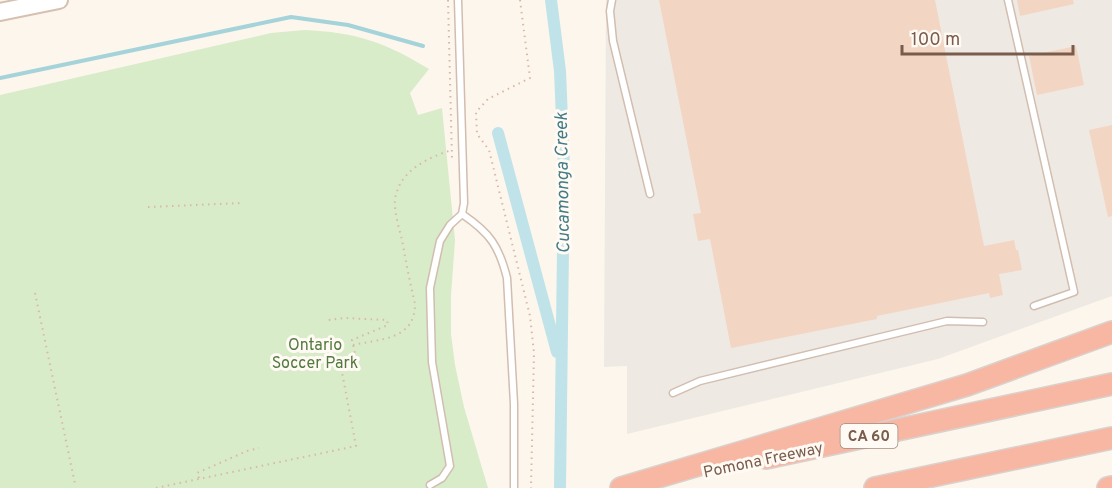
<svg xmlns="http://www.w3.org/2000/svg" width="1112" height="488" font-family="Overpass,sans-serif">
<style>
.industrial{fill:#efe9e4}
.green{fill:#d8ecc9}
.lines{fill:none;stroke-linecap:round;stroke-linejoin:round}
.stream{stroke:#a5d3da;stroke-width:4}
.canal{stroke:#bfe3e8;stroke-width:12}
.building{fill:#f3d5c3}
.lane-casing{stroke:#d1beb0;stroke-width:9}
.secondary-casing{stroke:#d6c0b0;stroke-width:20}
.highway-casing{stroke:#dad1cd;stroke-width:24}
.path{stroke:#d9b8a5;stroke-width:2;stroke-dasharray:1.5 4.5;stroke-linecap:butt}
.lane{stroke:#fff;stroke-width:6}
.secondary{stroke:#fff;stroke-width:16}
.highway{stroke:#f7b7a3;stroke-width:21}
.labels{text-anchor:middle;stroke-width:6;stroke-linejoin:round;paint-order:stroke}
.shield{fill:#fffaf3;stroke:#a28b7f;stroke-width:1.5}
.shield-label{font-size:15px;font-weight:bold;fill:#7a5c4d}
.park-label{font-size:16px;fill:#537a41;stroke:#fffaf3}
.street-label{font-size:16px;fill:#7a5c4d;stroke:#fffaf3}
.water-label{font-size:18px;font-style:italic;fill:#437c86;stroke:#fffaf3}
</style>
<rect width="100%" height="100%" fill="#fdf6ec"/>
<path class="industrial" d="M606 0H1112V296L938 359 627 434V366L604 367Z"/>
<path class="green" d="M304 30C355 32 385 42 429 69L410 93 418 115 442 108 455 240 451 296V334L455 365 464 407 488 488H0V95L271 33Z"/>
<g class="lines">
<path class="stream" d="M0 78 291 17 348 25 423 46"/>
<g class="canal">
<path d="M551 0 560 71 564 168 560 488"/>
<path d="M498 133 557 352"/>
</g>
</g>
<g class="building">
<path d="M659 0H935L984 246 1014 240 1016 250H1018L1022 270 999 274 1003 295 990 298 989 293 877 316V319L731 348 710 239 698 241 693 214 701 213Z"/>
<path d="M1017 0H1073L1074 4 1020 16Z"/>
<path d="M1076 46 1084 85 1037 95 1029 56Z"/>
<path d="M1112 125V216L1108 217 1089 130Z"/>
</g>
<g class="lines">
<g class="lane-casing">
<g id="lane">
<path d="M612 0 610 11 613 41 650 194"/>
<path d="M1008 0 1074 292 1034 306"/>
<path d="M462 214C490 233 499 246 507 278L514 404V488"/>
<path d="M673 393 700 381 947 321 983 322"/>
<path d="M430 485 442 478 450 466 432 362 430 288 440 241 450 225 462 214 464 203 458 0"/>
</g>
</g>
<g class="secondary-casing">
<path id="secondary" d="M0 12 59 0"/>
</g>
<g class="highway-casing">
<g id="highway">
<path d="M766 458 1112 384"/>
<path d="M621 488 967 385 1112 332"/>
<path d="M875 488 1112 438"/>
<path d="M1108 488 1112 487"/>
</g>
</g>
<g class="path">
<path d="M448 0 452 159"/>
<path d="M520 0 530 78 488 99 476 112 477 134 489 150 530 316 534 353 531 488"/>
<path d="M148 207 241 203"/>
<path d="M35 293 75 484"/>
<path d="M353 345C380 339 415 340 415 304 410 283 406 262 402 240 399 228 394 212 395 199 400 170 427 158 452 150"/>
<path d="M199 478 197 473 247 451 259 448"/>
<path d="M156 488 356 446 341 367 349 356 355 354 352 340 388 325 387 320 345 318 328 320"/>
</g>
<use href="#lane" class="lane"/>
<use href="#secondary" class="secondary"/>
<use href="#highway" class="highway"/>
</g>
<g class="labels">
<rect class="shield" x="840.5" y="424" width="57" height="24" rx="4.5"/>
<g class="shield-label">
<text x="869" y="441">CA 60</text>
</g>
<g class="park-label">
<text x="315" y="350">Ontario<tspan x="315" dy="18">Soccer Park</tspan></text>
</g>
<g class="street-label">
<text transform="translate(763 459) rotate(-12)" y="6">Pomona Freeway</text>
</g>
<g class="water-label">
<text transform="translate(562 183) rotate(-91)" y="6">Cucamonga Creek</text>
</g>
</g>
<path d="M902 45v9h171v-9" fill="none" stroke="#7a5c4d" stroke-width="3"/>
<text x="911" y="45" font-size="18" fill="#7a5c4d" stroke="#fffaf3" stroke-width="4.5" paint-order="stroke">100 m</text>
</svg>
